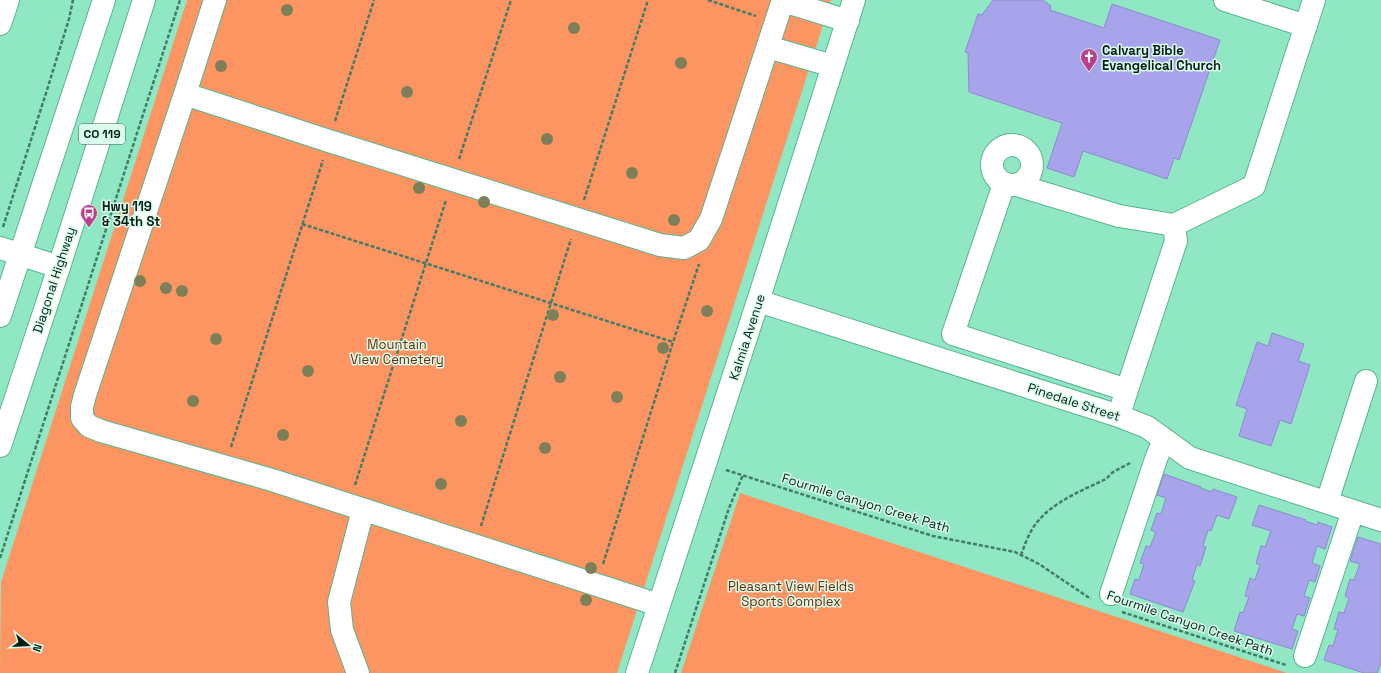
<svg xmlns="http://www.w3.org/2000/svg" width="1381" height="673" viewBox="0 0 1381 673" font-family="'Space Grotesk',sans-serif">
	<rect width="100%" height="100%" fill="#8fe8c3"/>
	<path fill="#fd9562" d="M187 0H831L617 673H0L1 582Z
		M740 493 1287 673H681Z"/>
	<path fill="#a7a4eb" stroke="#8e8acf" d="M993 0H1043L1051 6 1050 10 1104 28 1112 4 1220 40 1179 160 1174 158 1167 179 1083 151 1074 177 1047 168 1062 123 969 92 968 53 965 52 978 14 982 15Z
		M1272 333 1304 344 1298 361 1310 365 1291 424 1280 420 1271 446 1239 436 1247 409 1236 405 1257 342 1268 346Z
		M1164 474 1201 487V488L1212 492 1213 489 1237 497 1229 519 1217 515 1211 531 1208 530 1203 546 1206 547 1200 566 1197 564 1192 580 1195 581 1183 612 1130 594 1135 579 1139 580 1144 564 1140 563 1146 546 1150 547 1156 532 1151 530 1157 513 1161 514 1166 498 1157 495Z
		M1259 505 1306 520 1305 521 1317 525 1318 522 1332 527 1325 549 1317 546 1312 563 1320 566 1315 582 1309 580 1304 596 1310 598 1304 616 1297 614 1292 629 1298 631 1292 649 1234 631 1240 612 1243 613 1249 597 1245 596 1250 578 1255 580 1260 565 1256 563 1261 546 1265 547 1271 531 1252 525Z
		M1358 537 1381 544V663L1377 673H1364L1324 660 1329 645 1333 646 1338 630 1334 629 1339 612 1344 613 1349 598 1345 596 1350 579 1354 580 1360 564 1350 561Z"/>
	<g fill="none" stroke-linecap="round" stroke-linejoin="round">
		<g stroke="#5ab491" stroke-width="24">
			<path id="minor" d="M215 0 185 94 329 141 660 245 684 248 699 240 711 219 783 0
				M1225 0 1306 26
				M783 1 848 21
				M0 24 8 0
				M768 47 833 66
				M185 94 85 395 82 407V418L89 426 101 431 272 480 659 605
				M992 165a20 20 0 1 1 40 0a20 20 0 1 1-40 0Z
				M1004 184 953 334 1127 390
				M1017 185 1119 216 1174 225 1254 186 1314 0
				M0 248 59 267
				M758 301 1119 416 1147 427 1190 458 1381 520
				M1122 405 1176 241 1174 225
				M1327 502 1366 381
				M1111 594 1156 459 1164 439
				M1305 656 1353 511
				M358 673 342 630 339 602 363 510
				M637 673 758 301 854 0"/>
		</g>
		<g stroke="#5ab491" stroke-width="24">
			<path id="highway" d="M0 316 104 0
				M0 446 59 267 144 0"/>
		</g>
		<path stroke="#447c66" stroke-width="2.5" stroke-dasharray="4 2" stroke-linecap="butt" d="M708 0 756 16
			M335 121 374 0
			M459 159 511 0
			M584 200 648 0
			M302 224 673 342
			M3 227 47 90 69 19 73 0
			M231 447 323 160
			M726 470 933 536 1015 552 1039 564 1091 599
			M355 485 446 200
			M481 526 571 239
			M1021 555C1025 544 1030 530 1038 521 1055 501 1083 490 1106 479L1113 472 1132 462
			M0 558 180 0
			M603 564 673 342 699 264
			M1122 612 1286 665
			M675 673 729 508 743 475"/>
		<use href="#minor" stroke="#fff" stroke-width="22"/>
		<use href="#highway" stroke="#fff" stroke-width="22"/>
	</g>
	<g fill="#7c7f58">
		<circle cx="287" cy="10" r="6"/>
		<circle cx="574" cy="28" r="6"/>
		<circle cx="681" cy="63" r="6"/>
		<circle cx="221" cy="66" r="6"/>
		<circle cx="407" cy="92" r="6"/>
		<circle cx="547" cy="139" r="6"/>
		<circle cx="632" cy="173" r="6"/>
		<circle cx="419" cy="188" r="6"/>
		<circle cx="484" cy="202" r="6"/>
		<circle cx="674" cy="220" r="6"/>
		<circle cx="140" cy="281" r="6"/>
		<circle cx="166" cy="288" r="6"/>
		<circle cx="182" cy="291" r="6"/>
		<circle cx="707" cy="311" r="6"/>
		<circle cx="553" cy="315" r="6"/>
		<circle cx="216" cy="339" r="6"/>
		<circle cx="663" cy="348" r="6"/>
		<circle cx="308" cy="371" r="6"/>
		<circle cx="560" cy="377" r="6"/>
		<circle cx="617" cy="397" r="6"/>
		<circle cx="193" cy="401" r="6"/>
		<circle cx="461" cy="421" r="6"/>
		<circle cx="283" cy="435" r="6"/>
		<circle cx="545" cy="448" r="6"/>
		<circle cx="441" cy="484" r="6"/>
		<circle cx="591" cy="568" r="6"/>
		<circle cx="586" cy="600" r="6"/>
	</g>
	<defs>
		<g id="church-pin" transform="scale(0.9)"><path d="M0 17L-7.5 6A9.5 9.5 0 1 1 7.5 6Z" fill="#bc3f8d" stroke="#dbfded"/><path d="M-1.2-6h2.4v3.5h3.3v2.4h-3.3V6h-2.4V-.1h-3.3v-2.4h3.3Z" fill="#fff"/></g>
		<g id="bus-pin" transform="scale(0.9)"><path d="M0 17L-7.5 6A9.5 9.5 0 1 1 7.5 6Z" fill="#bc3f8d" stroke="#dbfded"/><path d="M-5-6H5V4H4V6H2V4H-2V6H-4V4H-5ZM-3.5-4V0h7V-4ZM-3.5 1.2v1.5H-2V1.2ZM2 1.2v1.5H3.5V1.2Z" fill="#fff"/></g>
	</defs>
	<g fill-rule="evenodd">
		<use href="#church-pin" x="1089" y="57"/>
		<use href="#bus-pin" x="89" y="213"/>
	</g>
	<g text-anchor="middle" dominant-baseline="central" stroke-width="3" stroke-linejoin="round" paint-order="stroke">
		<rect fill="#dbfded" stroke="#436155" stroke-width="1" x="79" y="124" width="46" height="20" rx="3"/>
		<g font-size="12" font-weight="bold" fill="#021e14">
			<text x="102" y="134">CO 119</text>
		</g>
		<g font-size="13" font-weight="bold" fill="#021e14" stroke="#dbfded" text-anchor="start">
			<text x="1102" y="50">Calvary Bible<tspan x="1102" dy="15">Evangelical Church</tspan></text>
			<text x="102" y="206">Hwy 119<tspan x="102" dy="15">&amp; 34th St</tspan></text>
		</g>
		<g font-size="13" fill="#021e14" stroke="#dbfded">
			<text transform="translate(54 280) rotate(-72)">Diagonal Highway</text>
			<text transform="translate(747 337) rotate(-72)">Kalmia Avenue</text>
			<text transform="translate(1074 402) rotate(18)">Pinedale Street</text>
			<text transform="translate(866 503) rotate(17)">Fourmile Canyon Creek Path</text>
			<text transform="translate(1190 623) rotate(19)">Fourmile Canyon Creek Path</text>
		</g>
		<g font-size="13" fill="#6d2900" stroke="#dbfded">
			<text x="397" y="344">Mountain<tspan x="397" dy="15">View Cemetery</tspan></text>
			<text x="791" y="586">Pleasant View Fields<tspan x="791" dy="15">Sports Complex</tspan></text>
		</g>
	</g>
	<g transform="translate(28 645) rotate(108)" stroke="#dbfded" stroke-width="3" paint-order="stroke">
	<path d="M0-3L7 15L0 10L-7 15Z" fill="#021e14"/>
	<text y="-6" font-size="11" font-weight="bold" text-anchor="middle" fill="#021e14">N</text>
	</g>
</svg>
